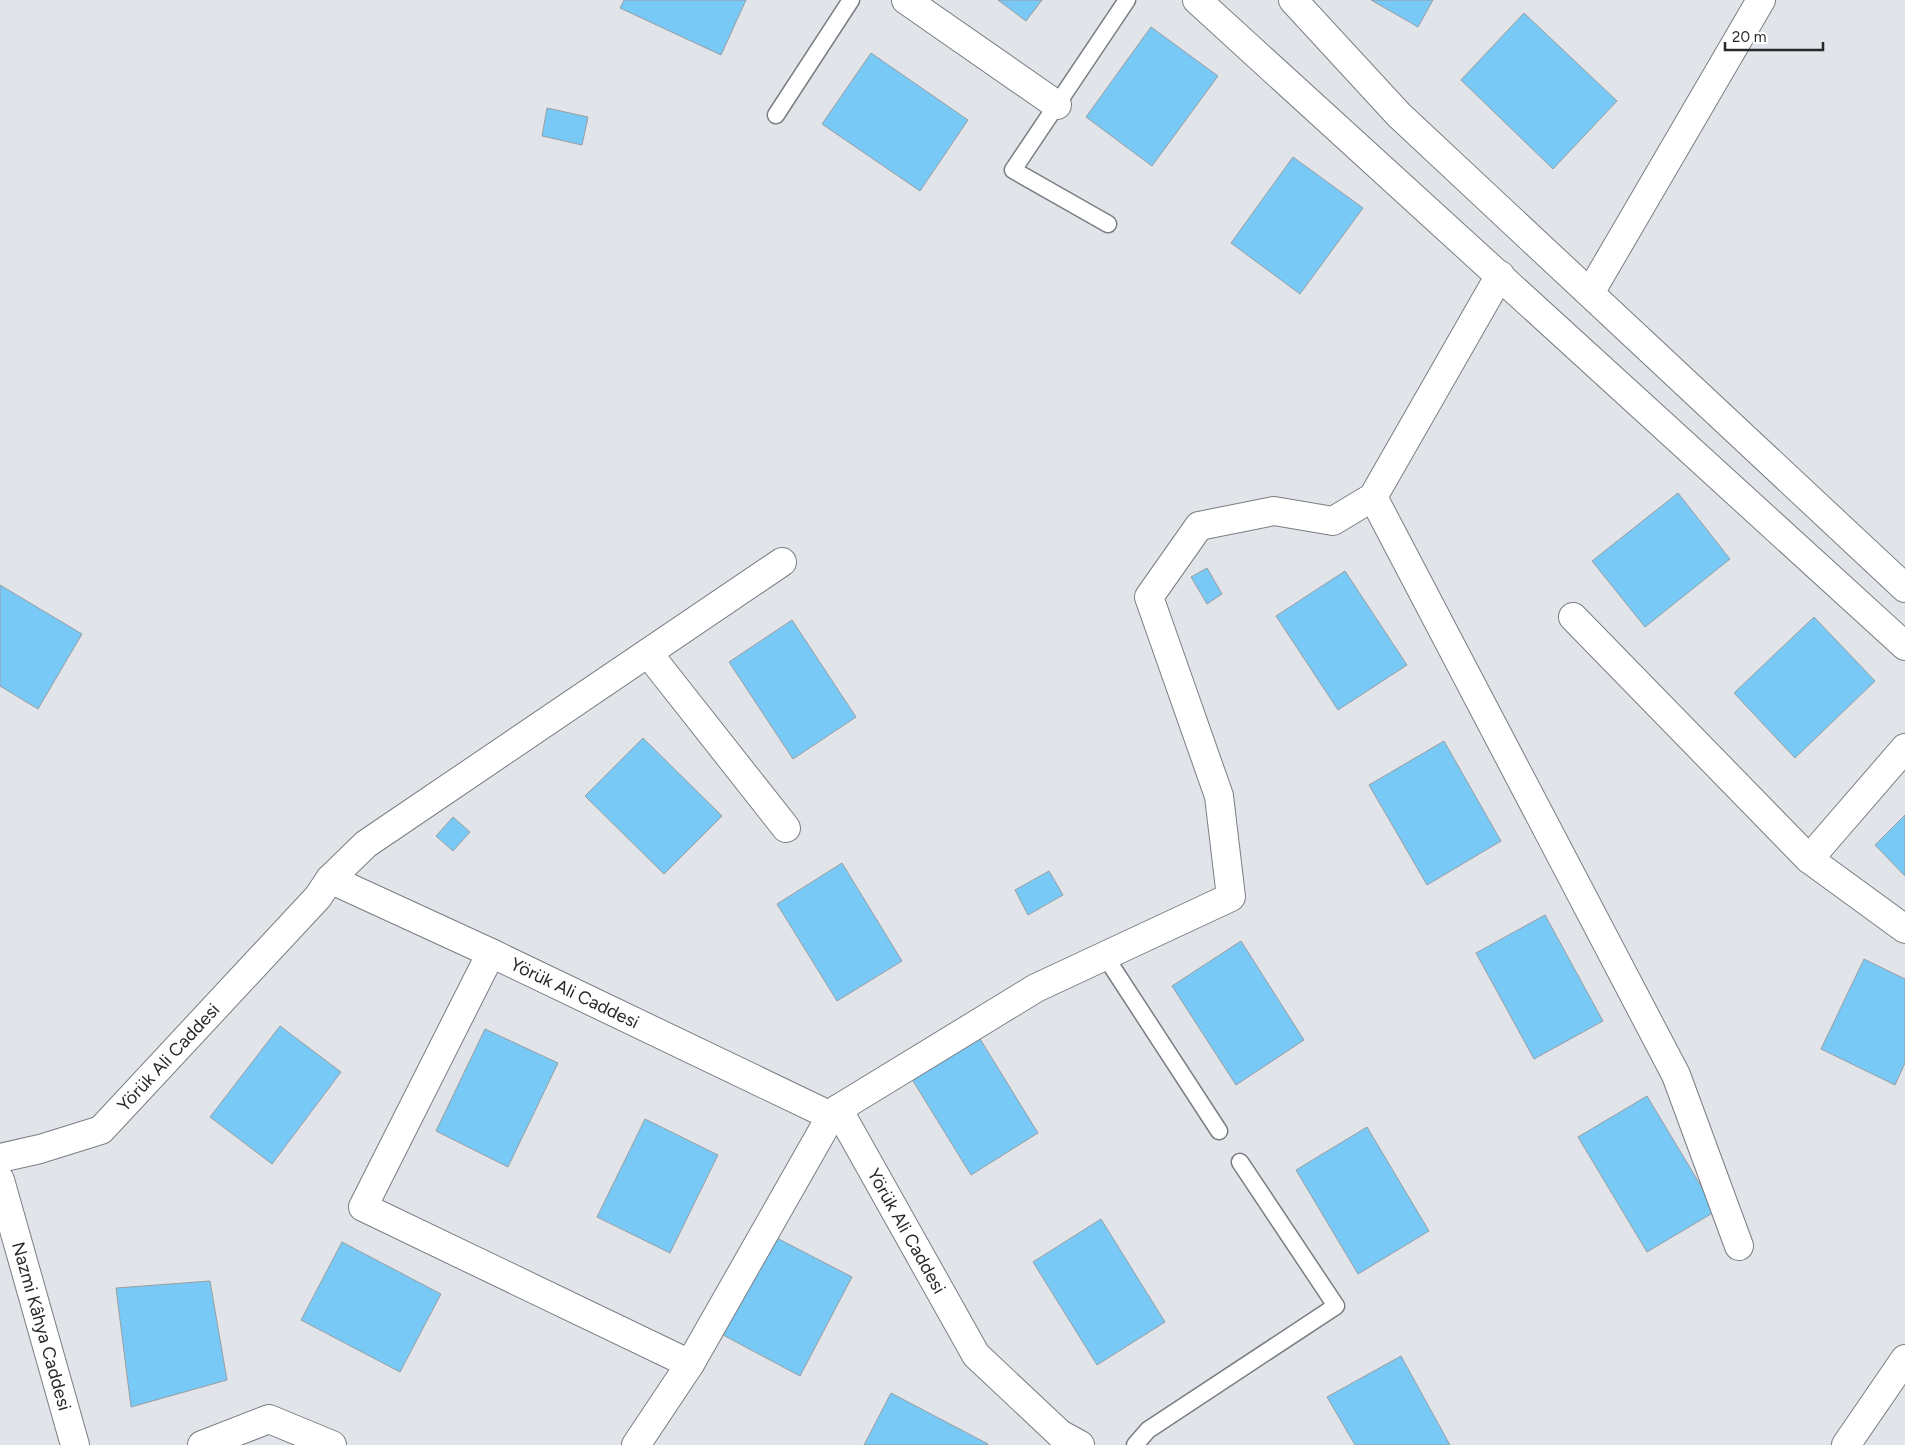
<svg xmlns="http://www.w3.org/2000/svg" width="1905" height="1445" viewBox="0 0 1905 1445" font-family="Figtree,sans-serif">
	<rect width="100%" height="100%" fill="#e1e5ea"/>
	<path fill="#79c9f7" stroke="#999ea1" d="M624 0H746L721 55 620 8Z
		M998 0H1042L1026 21Z
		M1371 0H1433L1418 27Z
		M1524 13 1617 101 1553 169 1461 80Z
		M1151 27 1218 76 1152 166 1086 117Z
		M871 53 968 120 920 191 822 124Z
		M547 108 588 117 582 145 542 136Z
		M1293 157 1363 208 1300 294 1231 243Z
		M1678 493 1730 559 1645 627 1592 561Z
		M1207 568 1222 594 1207 604 1191 577Z
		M1345 571 1407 665 1338 710 1276 616Z
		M0 585 82 634 38 709 0 686Z
		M1814 617 1875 681 1795 758 1734 693Z
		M792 620 856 717 793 759 729 662Z
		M643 738 722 816 664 874 585 796Z
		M1444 741 1501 841 1427 885 1369 785Z
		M1905 815V876L1875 845Z
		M453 817 470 832 453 851 436 836Z
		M842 863 902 961 837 1001 777 904Z
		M1049 871 1063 895 1028 915 1015 890Z
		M1545 915 1603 1021 1534 1059 1476 953Z
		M1241 941 1304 1040 1236 1085 1172 986Z
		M1864 959 1905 979V1063L1895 1085 1821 1049Z
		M280 1026 341 1072 272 1164 210 1117Z
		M485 1029 558 1063 508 1167 436 1131Z
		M977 1034 1038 1133 971 1175 910 1076Z
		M1647 1096 1716 1211 1647 1252 1578 1137Z
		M645 1119 718 1155 670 1253 597 1217Z
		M1367 1127 1429 1231 1358 1274 1296 1170Z
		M1101 1219 1165 1322 1097 1365 1033 1262Z
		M775 1237 852 1277 800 1376 723 1335Z
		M342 1242 441 1294 400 1372 301 1320Z
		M210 1281 227 1380 131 1407 116 1288Z
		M1401 1356 1450 1445H1355L1327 1397Z
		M891 1393 988 1444 987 1445H864Z"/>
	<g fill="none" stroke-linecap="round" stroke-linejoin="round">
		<g stroke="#7a7d82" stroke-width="19">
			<path id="service" d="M776 115 851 0
				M1108 224 1013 170 1127 0
				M1105 956 1219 1131
				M1135 1445 1148 1430 1336 1306 1240 1162"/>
		</g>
		<g stroke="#7a7d82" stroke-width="30">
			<g id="minor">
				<path d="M906 0 1057 105"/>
				<path d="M1590 293 1761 0"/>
				<path d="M1373 497 1676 1075 1739 1246"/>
				<path d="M1573 617 1809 859 1905 929"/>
				<path d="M648 653 786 828"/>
				<path d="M1809 859 1905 748"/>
				<path d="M330 879 366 844 782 562"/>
				<path d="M491 953 363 1207 690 1364 636 1445"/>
				<path d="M838 1109 1036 988 1231 897 1219 796 1149 597 1199 526 1274 511 1333 521 1373 497 1500 275"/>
				<path id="s1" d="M0 1158 40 1149 101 1130 318 897 330 879 491 953 831 1116 838 1109 976 1355 1060 1434 1080 1445"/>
				<path id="s2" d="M0 1180 75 1445"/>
				<path d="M690 1364 831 1116"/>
				<path d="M202 1445 269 1419 332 1445"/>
				<path d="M1846 1445 1905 1359"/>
			</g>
		</g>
		<g stroke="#7a7d82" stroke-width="30">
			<path id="tertiary" d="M1197 0 1905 646
				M1293 0 1399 115 1905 588"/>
		</g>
		<use href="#service" stroke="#fff" stroke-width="16"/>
		<use href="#minor" stroke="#fff" stroke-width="28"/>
		<use href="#tertiary" stroke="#fff" stroke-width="28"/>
	</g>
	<g text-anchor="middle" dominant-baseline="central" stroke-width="4.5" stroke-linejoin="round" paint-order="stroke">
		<g font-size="18" fill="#27282a" stroke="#fff">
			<text stroke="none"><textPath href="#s1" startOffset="715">Yörük Ali Caddesi</textPath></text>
			<text stroke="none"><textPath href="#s1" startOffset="204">Yörük Ali Caddesi</textPath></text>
			<text stroke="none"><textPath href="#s1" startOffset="1149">Yörük Ali Caddesi</textPath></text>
			<text stroke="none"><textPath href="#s2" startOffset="152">Nazmi Kâhya Caddesi</textPath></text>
		</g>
	</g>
	<path d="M1725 42v8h98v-8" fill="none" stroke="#27282a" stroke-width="2.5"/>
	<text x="1732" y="42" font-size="15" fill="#27282a" stroke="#ffffff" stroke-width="4" paint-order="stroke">20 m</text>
</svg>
